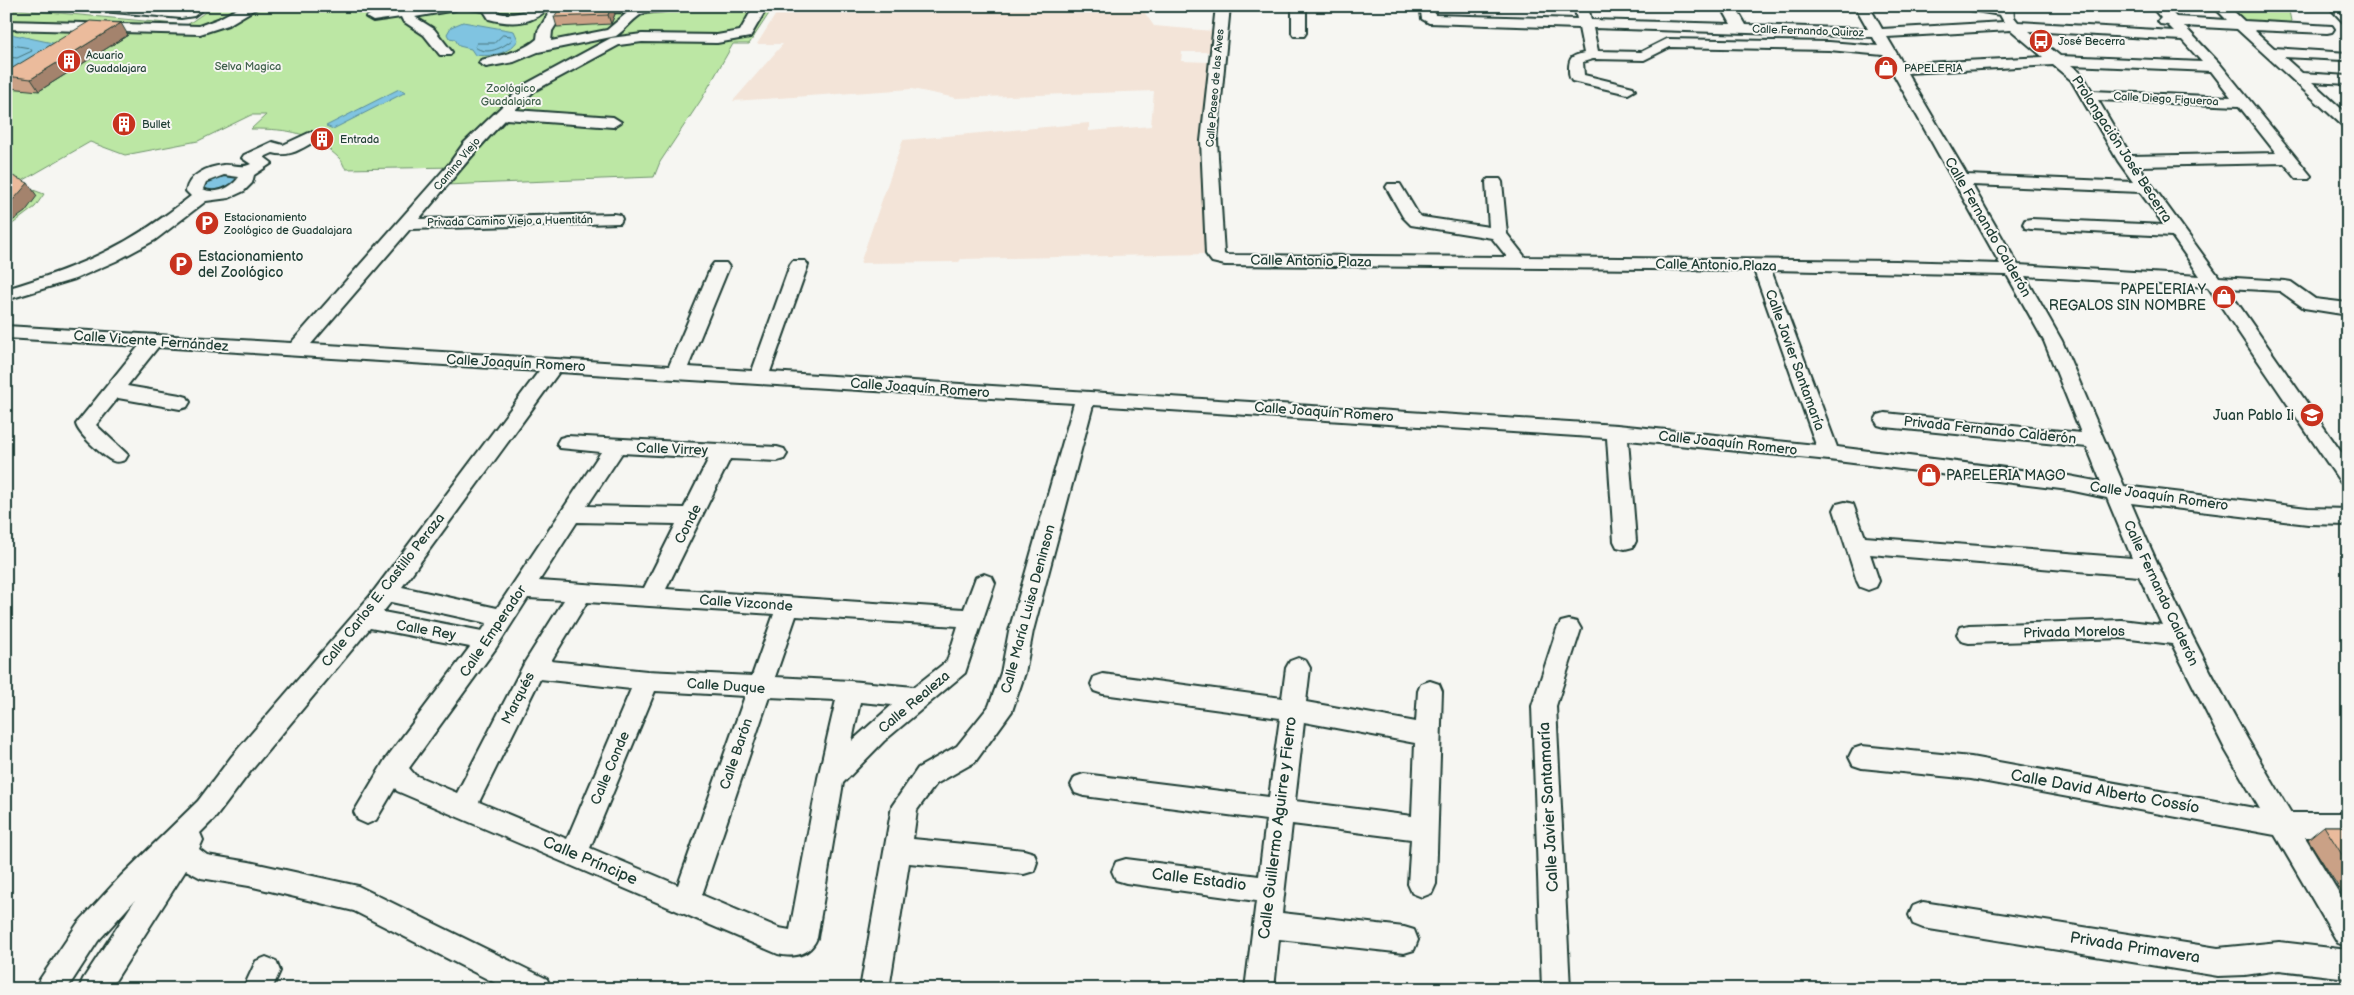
<svg xmlns="http://www.w3.org/2000/svg" width="2354" height="995" viewBox="0 0 2354 995" font-family="'Balsamiq Sans',sans-serif">
	<rect width="100%" height="100%" fill="#f6f6f2"/>
	<filter id="ink" filterUnits="userSpaceOnUse"><feTurbulence type="fractalNoise" baseFrequency=".02" numOctaves="2"/><feDisplacementMap in="SourceGraphic" scale="10" xChannelSelector="R" yChannelSelector="G"/><feConvolveMatrix kernelMatrix="1 2 1 2 8 2 1 2 1" color-interpolation-filters="sRGB"/></filter>
	<g filter="url(#ink)">
		<path fill="#f3e4d8" d="M781 6H1140L1154 26 1213 31 1210 52H1182L1181 61 1209 62 1200 142 1207 254 961 259 959 262 860 263 903 140 1089 123V131L1151 126 1154 91 956 98 912 89 733 101 783 44H757Z"/>
		<path fill="#bce7a4" stroke="#6e926c" d="M214 6H774L749 44H733L701 100 660 162 654 177 445 185 455 167 346 169C343 166 343 162 340 159 312 132 290 129 251 129L266 115H251L198 141 125 155 90 142 17 184 44 194 35 207 6 229V8L187 25Z
			M2230 6H2288L2292 26 2249 24Z"/>
		<path fill="#80c4e1" stroke="#598e9c" d="M463 22 514 31 518 40C509 54 491 57 475 55L471 49 459 46 455 39 449 38 447 34 451 27Z
			M6 33 62 45 17 70 6 67Z
			M399 89 406 92 333 129 326 126Z
			M224 175 236 176V182C228 189 212 195 203 187L205 182Z"/>
		<g fill="none" stroke-linecap="round" stroke-linejoin="round">
			<path stroke="#467379" stroke-width="1" d="M503 35 511 36 512 40C502 48 487 56 475 47L477 43H494Z
				M6 44 30 48 32 51 17 58 6 57"/>
			<g stroke="#1f3d34" stroke-width="4">
				<path id="minor" d="M84 6H140L181 10 190 6H207L194 16 181 18 91 10Z
					M242 6H260L228 25 200 34 6 29V21L199 26 218 19Z
					M404 6H462L455 10 415 17 434 29 452 52 450 55H440L424 35 403 21 401 17 373 21 366 17 373 13 404 9Z
					M468 6H495L499 13C518 18 531 6 550 6 535 25 510 25 489 19L484 11 470 9Z
					M571 6H675C666 15 650 9 640 15 631 21 625 30 616 36L538 52 514 62 486 67 479 63 481 60C501 55 520 53 537 39L538 31 552 8ZM622 12 627 13 607 30 551 41 552 31 562 15Z
					M754 6H768L750 37 717 43 642 42 619 45 534 91 515 110 613 117 621 122 613 127 506 119C475 150 448 185 419 219L614 214 620 215 622 219 620 223 410 229 311 344 669 366 711 267 714 263H726L729 267 688 367 752 371 790 265 793 261H805L808 265 770 372 1617 425 1816 445 1754 270 1225 265 1212 262 1206 254 1201 141 1216 6H1230L1217 141 1224 254 1226 255 1507 257 1492 238 1411 225 1403 217 1386 187 1388 184H1400L1418 214 1422 217 1489 227 1486 182 1488 179H1500L1502 182 1507 234 1525 257 1896 261 2000 264 1883 55 1829 50 1670 47 1644 60 1593 59 1583 62 1584 75 1633 87 1635 90 1628 94 1572 81C1569 77 1569 74 1569 69 1569 56 1573 56 1584 53L1579 28 1429 23 1422 19 1420 6H1434L1435 15 1577 19 1574 6H1588L1591 20 1731 24 1721 6H1735L1746 25 1868 29 1855 6H1869L1882 29 2004 22 2000 15 1970 10 1963 6H2013L2014 17 2018 22 2174 31 2168 25 2160 24 2158 21 2161 18 2151 6H2166L2176 17 2227 20 2213 6H2228L2244 21 2332 26 2334 29 2332 32 2327 33 2254 30 2274 48 2348 53V59L2343 60 2284 57 2302 73 2348 76V84L2312 82 2348 115V128L2343 126 2237 29 2184 26 2220 64 2311 176 2309 179H2297L2284 163 2138 166 2219 277 2285 281 2291 282 2315 299 2348 303V315L2304 308 2280 291 2227 288 2348 462V485L2341 483 2208 287 2025 276 2062 341 2124 486 2308 508 2348 509V525L2308 524 2131 503C2176 611 2230 713 2291 813H2348V837H2305L2348 908V947L2338 943 2275 835 1971 779 1862 768 1853 765 1849 757 1853 749 1862 746 1971 757 2260 809 2226 751 2172 644 2122 638 1969 643 1961 641 1957 634 1961 627 1969 625 2122 620 2162 625 2139 576 1870 554 1879 581 1876 587 1868 590 1860 587 1857 581 1834 510 1837 504 1845 502 1853 504 1865 537 2132 558 2107 498 2069 490 1829 460 1628 440 1636 541 1633 547 1625 549 1617 547 1614 541 1607 438 1093 405 1033 631 1025 673 1012 711 975 762 936 784 917 810 913 839 1024 850 1034 853 1037 862 1034 871 1024 874 909 863 889 989H860L892 806 918 768 957 746 989 706 1001 673 1009 631 1074 403 559 372 402 587 497 608 601 452 560 448 557 443 560 438 567 436 777 447 784 449 787 454 784 459 777 461 730 459 666 589 964 609 976 577 984 574 992 577 995 583 965 673 884 741 843 783 817 938C810 955 795 958 778 954L397 791 395 788 376 820 367 824 358 820 354 812 385 760 470 647 370 628 250 772 216 817 200 833 203 840 199 849 207 855 249 862 358 886 547 979 551 989H507L354 911 249 886 201 878 186 870 110 989H79L83 979 135 900 98 941 67 989H36L40 979 78 923 121 876 198 801 232 756 370 596 539 371 158 347 127 386 180 395 187 397 190 402 187 407 180 409 118 398 96 425 128 455 125 460C121 461 118 463 113 461 104 457 78 434 76 424L139 346 6 338V326L291 343 449 164 464 143 524 85 611 38 642 34 717 35 740 31ZM1593 28 1873 37 1878 46 1829 42 1667 39 1641 52 1598 51ZM2011 30 2043 57 1903 64 1887 37ZM2029 31 2182 40 2202 62 2060 56ZM2053 65 2071 80 2118 161 2133 182 1967 175 1907 73ZM2071 65 2211 71 2231 97 2092 91 2082 74ZM2098 100 2239 106 2276 153 2131 156ZM1972 185 2140 192 2164 225 2031 219 2025 220 2023 224 2025 228 2031 229 2172 236 2200 276 2018 265ZM1771 270 2007 275 2044 341 2081 433 1885 413 1878 415 1875 420 1878 425 1885 427 2087 447 2101 482 2069 476 1837 447ZM622 453 709 458 684 508 587 506ZM577 522 676 524 644 588 539 581ZM528 598 564 600 525 662 457 793 415 775 409 768 496 648ZM391 602 487 623 482 631 383 612ZM587 602 774 614 752 676 647 671 551 661ZM796 616 958 626 947 661 914 687 850 681 775 677ZM540 679 631 689 567 839 479 802ZM655 691 745 696 678 885 590 848ZM769 697 836 700 818 778 790 930 779 928 702 895ZM860 702 892 705 852 741Z
					M1292 6H1306V33L1304 36H1294L1292 33Z
					M2328 6H2343L2348 11V23L2343 22Z
					M311 132 317 134 319 137 317 140C302 148 290 158 273 153L264 157 272 163 254 175 252 183 244 191 229 198 206 201 155 240 116 261 75 279 6 300V289C81 267 130 245 191 196L186 191C189 174 208 167 223 165 233 164 242 169 251 164L242 158 244 155 272 142 283 145ZM224 175 239 177C232 188 215 195 203 189L206 182Z
					M1569 620 1577 622 1581 629 1556 706 1570 989H1542L1532 706 1557 629 1561 622Z
					M1298 658 1306 661 1310 668 1306 702 1416 722 1418 691 1421 684 1430 681 1439 684 1442 691 1436 884 1432 893 1422 897 1412 893 1408 884 1411 839 1292 824 1282 913 1404 927 1414 930 1418 940 1414 950 1404 953 1279 939 1274 989H1245L1256 901 1126 883 1116 880 1112 871 1116 862 1126 859 1259 876 1266 820 1084 796 1075 793 1071 785 1075 777 1084 774 1269 797 1280 718 1103 694 1094 691 1091 684 1094 677 1103 674 1282 698 1286 668 1290 661ZM1304 722 1415 743 1412 816 1295 801Z
					M1923 902 2218 948 2279 942 2348 950V978L2279 970 2245 975 2218 976 1923 928 1913 924 1909 915 1913 906Z
					M266 957 276 961 280 971 272 989H243L256 961Z"/>
			</g>
			<use href="#minor" fill="#f6f6f2" fill-rule="evenodd"/>
		</g>
		<path fill="#caa186" stroke="#1f3d34" d="M588 6H612L615 14 611 24 557 27 554 17Z
			M128 35 39 91 9 88 6 84V72Z
			M2324 826H2348V902L2308 839Z"/>
		<path fill="#a4836d" stroke="#1f3d34" d="M611 6H612L615 14 611 24 608 15Z
			M121 23 128 35 39 91 31 79Z
			M28 183 37 196 25 212 8 224 6 225V205Z"/>
		<path fill="#ebbb9c" stroke="#1f3d34" d="M588 6H611L608 15 554 17 560 8Z
			M90 21 121 23 31 79 6 76V72Z
			M6 173 28 183 15 198 6 205Z
			M2324 826H2348V864Z"/>
	</g>
	<defs>
		<g id="bus-disc" transform="scale(1.25)"><circle r="9.5" fill="#c8321e" stroke="#f6f6f2"/><path d="M-5-6H5V4H4V6H2V4H-2V6H-4V4H-5ZM-3.5-4V0h7V-4ZM-3.5 1.2v1.5H-2V1.2ZM2 1.2v1.5H3.5V1.2Z" fill="#fff"/></g>
		<g id="building-disc" transform="scale(1.25)"><circle r="9.5" fill="#c8321e" stroke="#f6f6f2"/><path d="M-4-6H4V6H1V3H-1V6H-4ZM-2.5-4.3h1.7v1.8h-1.7ZM.8-4.3h1.7v1.8H.8ZM-2.5-1h1.7V.8h-1.7ZM.8-1h1.7V.8H.8Z" fill="#fff"/></g>
		<g id="shop-disc" transform="scale(1.25)"><circle r="9.5" fill="#c8321e" stroke="#f6f6f2"/><path d="M-5-2.5h2.3a2.7 3.5 0 0 1 5.4 0H5L5.5 6h-11ZM-1.5-2.5h3a1.5 2.3 0 0 0-3 0Z" fill="#fff"/></g>
		<g id="parking-disc" transform="scale(1.25)"><circle r="9.5" fill="#c8321e" stroke="#f6f6f2"/><path d="M-3.5-5.5H1a3.5 3.5 0 0 1 0 7H-1V5.5H-3.5ZM-1-3.4V-.6H.8a1.4 1.4 0 0 0 0-2.8Z" fill="#fff"/></g>
		<g id="school-disc" transform="scale(1.25)"><circle r="9.5" fill="#c8321e" stroke="#f6f6f2"/><path d="M0-5L7-2L0 1L-7-2ZM-4 1L0 2.5L4 1V4Q0 6-4 4Z" fill="#fff"/></g>
	</defs>
	<g fill-rule="evenodd">
		<use href="#bus-disc" x="2041" y="41"/>
		<use href="#building-disc" x="69" y="61"/>
		<use href="#shop-disc" x="1886" y="68"/>
		<use href="#building-disc" x="124" y="124"/>
		<use href="#building-disc" x="322" y="139"/>
		<use href="#parking-disc" x="207" y="223"/>
		<use href="#parking-disc" x="181" y="264"/>
		<use href="#shop-disc" x="2224" y="297"/>
		<use href="#school-disc" x="2312" y="415"/>
		<use href="#shop-disc" x="1929" y="475"/>
	</g>
	<g text-anchor="middle" dominant-baseline="central" stroke-width="4" stroke-linejoin="round" paint-order="stroke">
		<g font-size="11" fill="#1f3d34" stroke="#f6f6f2">
			<text transform="translate(1808 31) rotate(2)">Calle Fernando Quiroz</text>
			<text transform="translate(1215 88) rotate(-85)">Calle Paseo de las Aves</text>
			<text transform="translate(2166 99) rotate(3)">Calle Diego Figueroa</text>
			<text transform="translate(457 164) rotate(-50)">Camino Viejo</text>
			<text transform="translate(510 221) rotate(-1)">Privada Camino Viejo a Huentitán</text>
		</g>
		<g font-size="11" fill="#1f3d34" stroke="#f6f6f2" text-anchor="start">
			<text x="2058" y="41">José Becerra</text>
			<text x="86" y="55">Acuario<tspan x="86" dy="13">Guadalajara</tspan></text>
			<text x="1904" y="68">PAPELERIA</text>
			<text x="142" y="124">Bullet</text>
			<text x="340" y="139">Entrada</text>
			<text x="224" y="217">Estacionamiento<tspan x="224" dy="13">Zoológico de Guadalajara</tspan></text>
		</g>
		<g font-size="11" fill="#3e5f4a" stroke="#f6f6f2">
			<text x="248" y="66">Selva Magica</text>
			<text x="511" y="88">Zoológico<tspan x="511" dy="13">Guadalajara</tspan></text>
		</g>
		<g font-size="14" fill="#1f3d34" stroke="#f6f6f2">
			<text transform="translate(2122 149) rotate(57)">Prolongación José Becerra</text>
			<text transform="translate(1988 227) rotate(60)">Calle Fernando Calderón</text>
			<text transform="translate(1311 261) rotate(1)">Calle Antonio Plaza</text>
			<text transform="translate(1716 265) rotate(1)">Calle Antonio Plaza</text>
			<text transform="translate(151 341) rotate(4)">Calle Vicente Fernández</text>
			<text transform="translate(1795 360) rotate(70)">Calle Javier Santamaría</text>
			<text transform="translate(516 363) rotate(3)">Calle Joaquín Romero</text>
			<text transform="translate(920 388) rotate(4)">Calle Joaquín Romero</text>
			<text transform="translate(1324 412) rotate(4)">Calle Joaquín Romero</text>
			<text transform="translate(1990 430) rotate(6)">Privada Fernando Calderón</text>
			<text transform="translate(1728 443) rotate(6)">Calle Joaquín Romero</text>
			<text transform="translate(672 449) rotate(2)">Calle Virrey</text>
			<text transform="translate(2159 496) rotate(8)">Calle Joaquín Romero</text>
			<text transform="translate(688 524) rotate(-63)">Conde</text>
			<text transform="translate(383 590) rotate(-52)">Calle Carlos E. Castillo Peraza</text>
			<text transform="translate(2161 593) rotate(65)">Calle Fernando Calderón</text>
			<text transform="translate(746 603) rotate(4)">Calle Vizconde</text>
			<text transform="translate(1028 609) rotate(-75)">Calle María Luisa Deninson</text>
			<text transform="translate(426 630) rotate(10)">Calle Rey</text>
			<text transform="translate(493 631) rotate(-56)">Calle Emperador</text>
			<text transform="translate(2074 632) rotate(-1)">Privada Morelos</text>
			<text transform="translate(726 686) rotate(4)">Calle Duque</text>
			<text transform="translate(518 698) rotate(-63)">Marqués</text>
			<text transform="translate(914 702) rotate(-40)">Calle Realeza</text>
			<text transform="translate(736 754) rotate(-71)">Calle Barón</text>
			<text transform="translate(610 768) rotate(-67)">Calle Conde</text>
		</g>
		<g font-size="14" fill="#1f3d34" stroke="#f6f6f2" text-anchor="start">
			<text x="198" y="256">Estacionamiento<tspan x="198" dy="16">del Zoológico</tspan></text>
			<text x="2206" y="289" text-anchor="end">PAPELERIA Y<tspan x="2206" dy="16">REGALOS SIN NOMBRE</tspan></text>
			<text x="2294" y="415" text-anchor="end">Juan Pablo Ii</text>
			<text x="1946" y="475">PAPELERIA MAGO</text>
		</g>
		<g font-size="16" fill="#1f3d34" stroke="#f6f6f2">
			<text transform="translate(2105 792) rotate(10)">Calle David Alberto Cossío</text>
			<text transform="translate(1549 807) rotate(-93)">Calle Javier Santamaría</text>
			<text transform="translate(1278 828) rotate(-83)">Calle Guillermo Aguirre y Fierro</text>
			<text transform="translate(590 861) rotate(23)">Calle Príncipe</text>
			<text transform="translate(1199 880) rotate(7)">Calle Estadio</text>
			<text transform="translate(2135 948) rotate(9)">Privada Primavera</text>
		</g>
	</g>
	<rect width="2354" height="995" fill="none" stroke="#f6f6f2" stroke-width="25"/>
	<rect x="12" y="12" width="2329" height="970" fill="none" stroke="#1f3d34" stroke-width="2" filter="url(#ink)"/>
</svg>
